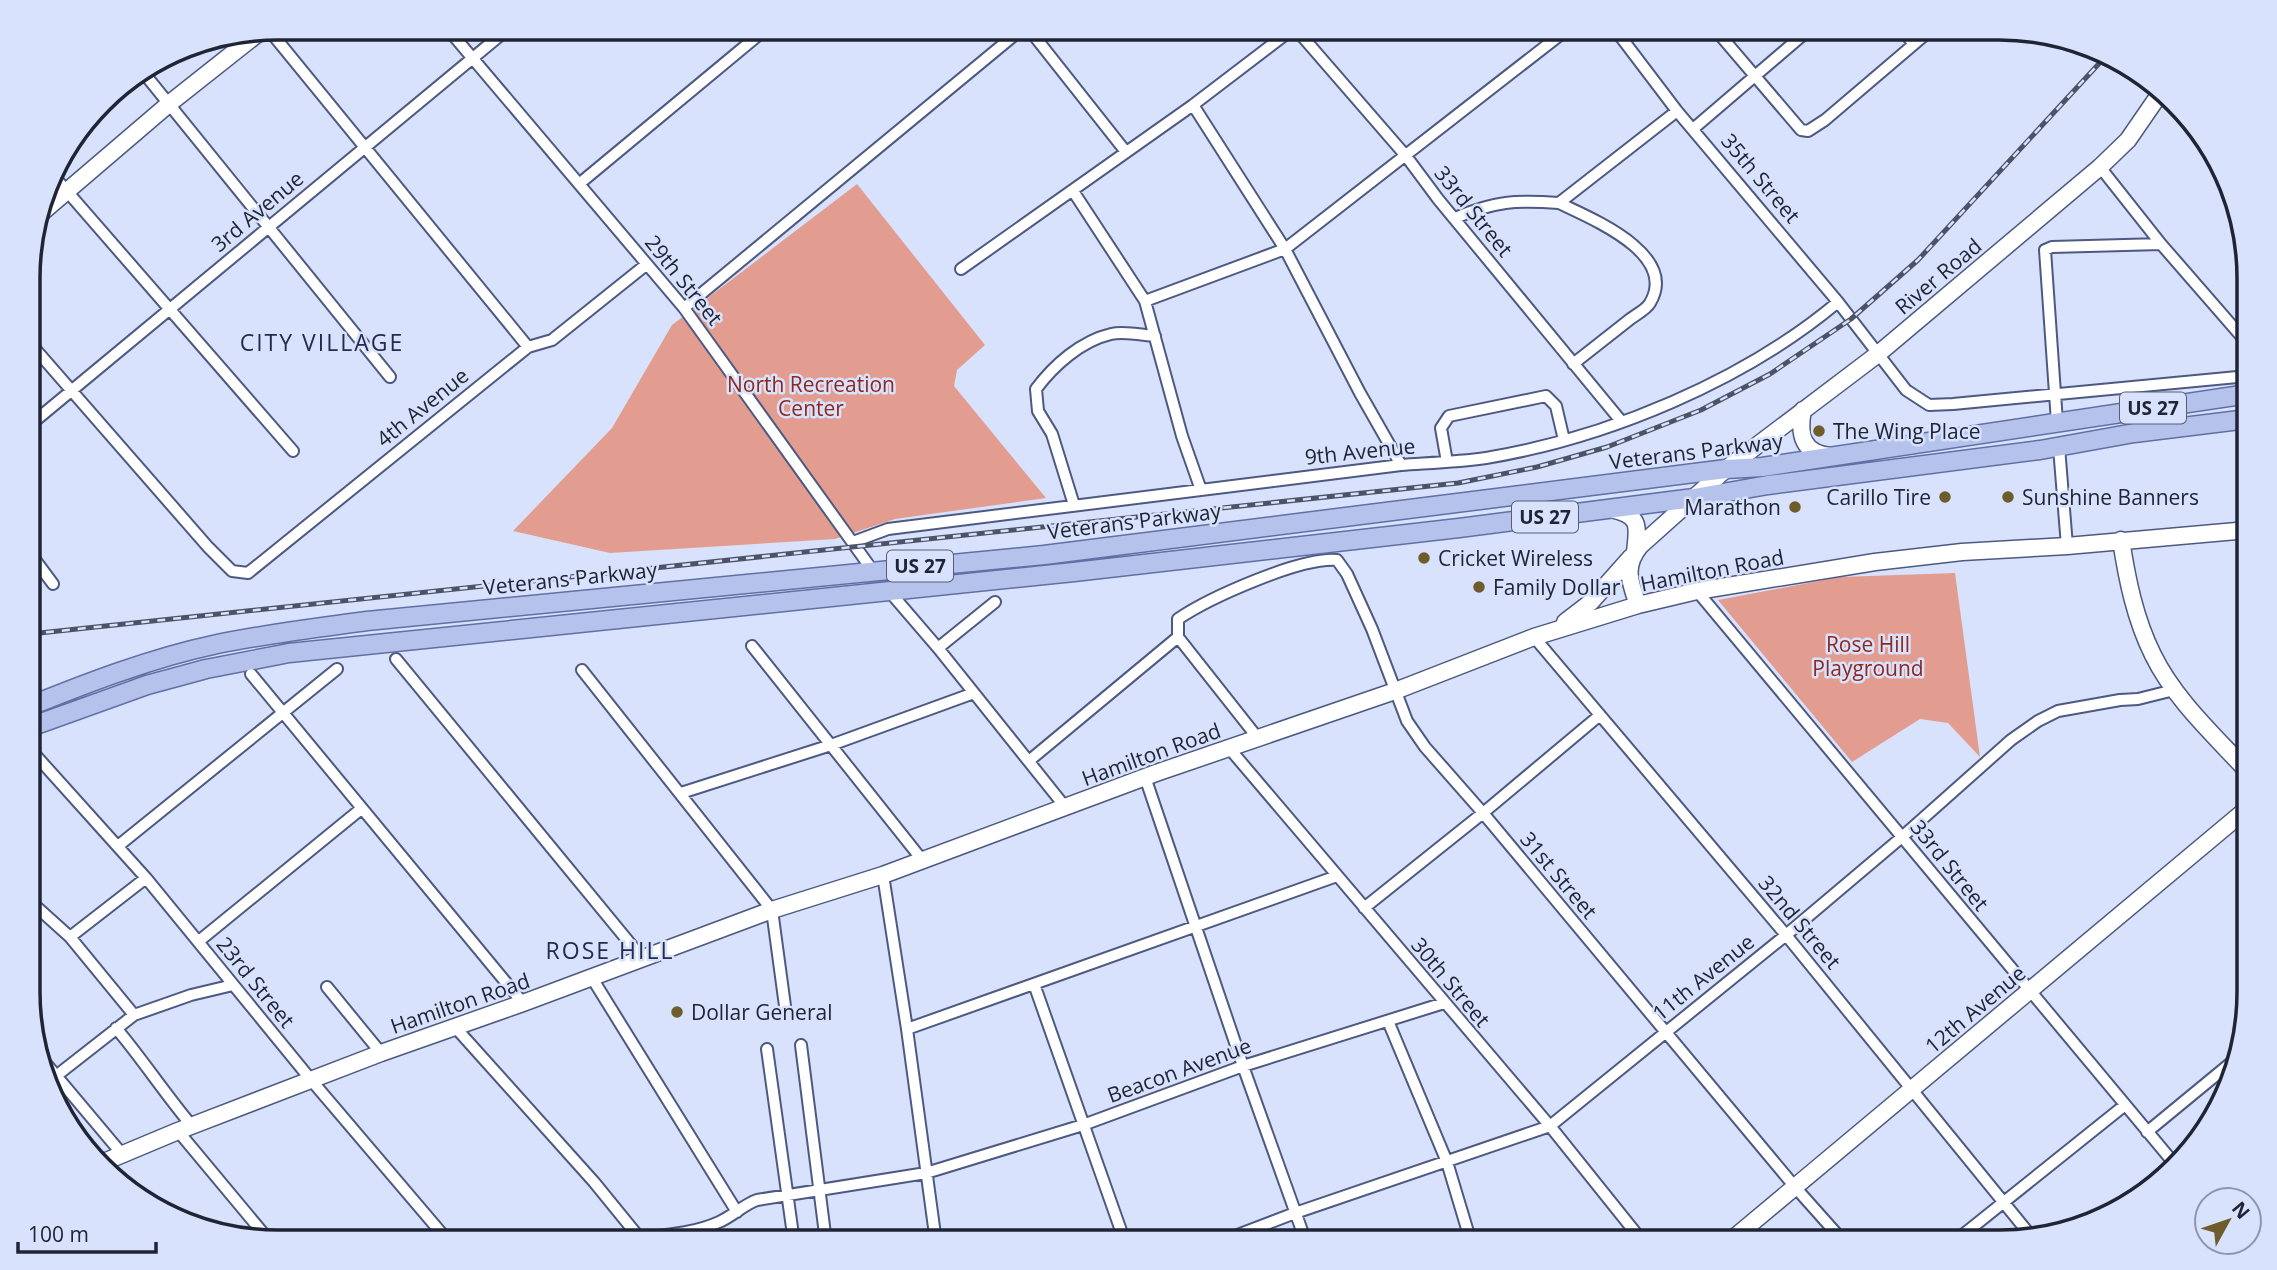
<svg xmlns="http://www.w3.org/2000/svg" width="2277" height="1270" viewBox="0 0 2277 1270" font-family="'Open Sans',sans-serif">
	<rect width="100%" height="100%" fill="#d8e2fd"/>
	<path fill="#e39d90" d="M857 184 985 345 957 370 954 386 1046 498 895 519 835 539 610 553 513 531 612 428 672 325Z
		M1955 573 1980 757 1948 723 1920 719 1852 762 1718 600 1840 577Z"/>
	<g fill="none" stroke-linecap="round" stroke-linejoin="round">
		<g stroke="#4d5980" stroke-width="14">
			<path id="street" d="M447 28 684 308 873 571
				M1028 28 1126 152
				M1295 28 1406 156 1438 199 1621 421
				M1614 28 1677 111 1838 302 1906 390 1929 405 1953 404 2248 376
				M1714 28 1801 130 1808 131 1825 120 1933 28
				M1900 28 1914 44
				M269 30 528 347
				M143 72 390 377
				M1193 105 1285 249 1360 393 1401 465
				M1693 129 1811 28
				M2100 167 2161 244 2248 344
				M52 174 293 451
				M579 184 767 28
				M1073 191 1145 301 1182 436 1201 490
				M1559 203C1592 219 1679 254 1650 303 1646 310 1635 315 1629 320 1610 335 1592 349 1573 364
				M1455 218C1495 201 1515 200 1559 203L1677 111
				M961 269 1193 105 1294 28
				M1145 301 1285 249 1569 28
				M684 308 1023 28
				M30 343 208 547 232 571 248 573 528 347 552 340 647 264
				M2057 422 2045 250 2052 247 2161 244
				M30 425C189 292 349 160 509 28
				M2059 447 2067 546
				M1447 462 1441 428 1449 416 1546 396 1556 406 1564 440
				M1074 505 1052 434 1038 411 1036 389C1054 365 1081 341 1111 334 1124 331 1142 335 1155 336
				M853 542 888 529 1401 465C1429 463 1458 462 1486 458 1607 438 1744 381 1838 302
				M30 553 53 584
				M889 591 938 648 1066 808
				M1697 591 2173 1162
				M1178 637 1257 737
				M1534 637 1786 935 2031 1236
				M752 646 923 861
				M938 648 995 602
				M396 659 642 958
				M582 670 772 910 785 1006
				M251 674 523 1003
				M1229 748 1550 1126 1643 1242
				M30 749 146 878 312 1081 449 1242
				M1030 760 1178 637V619C1209 598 1300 557 1337 560L1347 574 1372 629 1407 721 1425 747 1483 813 1795 1187 1844 1242
				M1145 777 1243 1066 1306 1242
				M681 793 831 745 974 693
				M118 846 337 669
				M883 875 907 1029 936 1242
				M30 901 70 937 134 1015
				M1364 908 1483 813 1600 715
				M70 937 146 878
				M199 941 361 809
				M592 978 737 1212
				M1034 984 1125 1242
				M327 987 381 1053
				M1388 1021 1447 1162 1471 1242
				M455 1027 594 1182 638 1236 639 1242
				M116 1028C143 1060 165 1094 192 1126
				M907 1029 1337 876
				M801 1045 826 1242
				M767 1049 794 1242
				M43 1060 122 1154
				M56 1076 134 1015 191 995 233 985
				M178 1131 268 1239
				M2147 1132 2232 1062
				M611 1242C646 1235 686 1237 719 1222 733 1216 743 1205 757 1200L926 1173 1083 1125 1243 1066 1444 1003
				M1219 1242 1295 1213 1550 1126 1786 935 1902 837 2011 740 2038 721 2058 711 2120 700 2138 699 2174 690
				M1954 1242 2125 1105"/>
		</g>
		<g stroke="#4d5980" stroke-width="19">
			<path id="secondary" d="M39 215 170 103 261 31
				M1803 410C1798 435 1803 454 1831 456
				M1611 509C1641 516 1638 525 1635 552
				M2121 540C2127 579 2135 619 2153 655 2175 700 2215 736 2248 772
				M1638 605C1630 582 1623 567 1640 546L1726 469 1878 354 2100 167 2128 140 2159 95
				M1565 622 1591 602 1631 557
				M104 1162 178 1131 381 1053 523 1003 772 910 883 875 1156 773 1395 691 1534 637 1638 605 1697 591 1875 562 1962 552 2067 546 2248 530
				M1729 1242 2248 808"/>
		</g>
		<g stroke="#6170a4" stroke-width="21">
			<path id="primary" d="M30 706C87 683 152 658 213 645 264 634 316 628 367 621L1044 555 1726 469 1762 467 2248 394
				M30 727 147 685 206 669 289 653 1074 572 1459 528 1694 498 1768 485 2040 450 2134 433 2248 419"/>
		</g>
		<use href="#street" stroke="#fff" stroke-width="10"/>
		<use href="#secondary" stroke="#fff" stroke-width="16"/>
		<use href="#primary" stroke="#b5c2ec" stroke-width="18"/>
		<g stroke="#4d5366" stroke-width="5">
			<path id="rail" d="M30 634 1458 483 1537 467 1607 447 1701 410 1770 374 1851 319 1918 260 2106 56"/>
		</g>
		<use href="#rail" stroke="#d8e2fd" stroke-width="2.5" stroke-dasharray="8" stroke-linecap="butt"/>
	</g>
	<g fill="#6e5d2b" stroke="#d8e2fd" stroke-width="2.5">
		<circle cx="1819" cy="431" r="7"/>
		<circle cx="1945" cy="497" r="7"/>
		<circle cx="2008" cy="497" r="7"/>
		<circle cx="1795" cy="507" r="7"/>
		<circle cx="1424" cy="558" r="7"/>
		<circle cx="1479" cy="587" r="7"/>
		<circle cx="677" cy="1012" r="7"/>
	</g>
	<g text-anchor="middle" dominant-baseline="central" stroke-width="5" stroke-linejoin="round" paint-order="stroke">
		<g fill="#d8e2fd" stroke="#575e72" stroke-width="2">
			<rect x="2120" y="392.5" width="66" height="31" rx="5"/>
			<rect x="1512" y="501.5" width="66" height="31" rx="5"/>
			<rect x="887" y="550.5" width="66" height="31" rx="5"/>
		</g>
		<g font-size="19" font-weight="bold" fill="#202536">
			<text x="2153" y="408">US 27</text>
			<text x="1545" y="517">US 27</text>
			<text x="920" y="566">US 27</text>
		</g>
		<g font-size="21" fill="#202536" stroke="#d8e2fd">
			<text transform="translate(1761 178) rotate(50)">35th Street</text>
			<text transform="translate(257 211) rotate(-40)">3rd Avenue</text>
			<text transform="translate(1474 211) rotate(51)">33rd Street</text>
			<text transform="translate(1938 276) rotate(-40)">River Road</text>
			<text transform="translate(684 280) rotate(51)">29th Street</text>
			<text transform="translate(422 407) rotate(-39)">4th Avenue</text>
			<text transform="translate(1360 451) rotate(-6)">9th Avenue</text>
			<text transform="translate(1696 451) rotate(-7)">Veterans Parkway</text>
			<text transform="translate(1134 521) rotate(-7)">Veterans Parkway</text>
			<text transform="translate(1712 570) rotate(-11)">Hamilton Road</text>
			<text transform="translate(570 578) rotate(-6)">Veterans Parkway</text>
			<text transform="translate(1151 754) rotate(-20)">Hamilton Road</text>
			<text transform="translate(1950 865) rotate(51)">33rd Street</text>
			<text transform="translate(1559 875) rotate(50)">31st Street</text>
			<text transform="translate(1800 922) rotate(50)">32nd Street</text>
			<text transform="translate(1703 977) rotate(-39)">11th Avenue</text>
			<text transform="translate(256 982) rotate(51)">23rd Street</text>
			<text transform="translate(1451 982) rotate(50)">30th Street</text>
			<text transform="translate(460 1003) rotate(-19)">Hamilton Road</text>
			<text transform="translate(1975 1009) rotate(-40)">12th Avenue</text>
			<text transform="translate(1179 1070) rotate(-20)">Beacon Avenue</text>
		</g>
		<g font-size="21" fill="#8d281b" stroke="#d8e2fd">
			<text x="811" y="384">North Recreation<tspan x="811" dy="24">Center</tspan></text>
			<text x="1868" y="644">Rose Hill<tspan x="1868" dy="24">Playground</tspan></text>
		</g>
		<g font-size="21" fill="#202536" stroke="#d8e2fd" text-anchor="start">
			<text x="1833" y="431">The Wing Place</text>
			<text x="1931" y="497" text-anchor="end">Carillo Tire</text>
			<text x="2022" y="497">Sunshine Banners</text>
			<text x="1781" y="507" text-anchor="end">Marathon</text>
			<text x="1438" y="558">Cricket Wireless</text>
			<text x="1493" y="587">Family Dollar</text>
			<text x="691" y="1012">Dollar General</text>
		</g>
		<g font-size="23" letter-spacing="2" fill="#222b4e" stroke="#d8e2fd">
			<text x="322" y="342">CITY VILLAGE</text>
			<text x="610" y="950">ROSE HILL</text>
		</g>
	</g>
	<path d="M0 0H2277V1270H0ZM278 40H1999A238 238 0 0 1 2237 278V992A238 238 0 0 1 1999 1230H278A238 238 0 0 1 40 992V278A238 238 0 0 1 278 40Z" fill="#d8e2fd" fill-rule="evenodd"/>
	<path fill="none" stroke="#202536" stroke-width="3.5" d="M278 40H1999A238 238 0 0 1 2237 278V992A238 238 0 0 1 1999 1230H278A238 238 0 0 1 40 992V278A238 238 0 0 1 278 40Z"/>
	<g transform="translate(2228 1221) rotate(50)"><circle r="33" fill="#d8e2fd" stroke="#8e96ad" stroke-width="2"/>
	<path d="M0-5L12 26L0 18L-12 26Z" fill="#6e5d2b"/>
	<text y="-10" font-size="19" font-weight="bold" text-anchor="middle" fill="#202536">N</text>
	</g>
	<path d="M18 1242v10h138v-10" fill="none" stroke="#202536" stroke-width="3.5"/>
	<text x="28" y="1242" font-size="21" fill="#202536" stroke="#d8e2fd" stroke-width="5" paint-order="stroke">100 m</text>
</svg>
